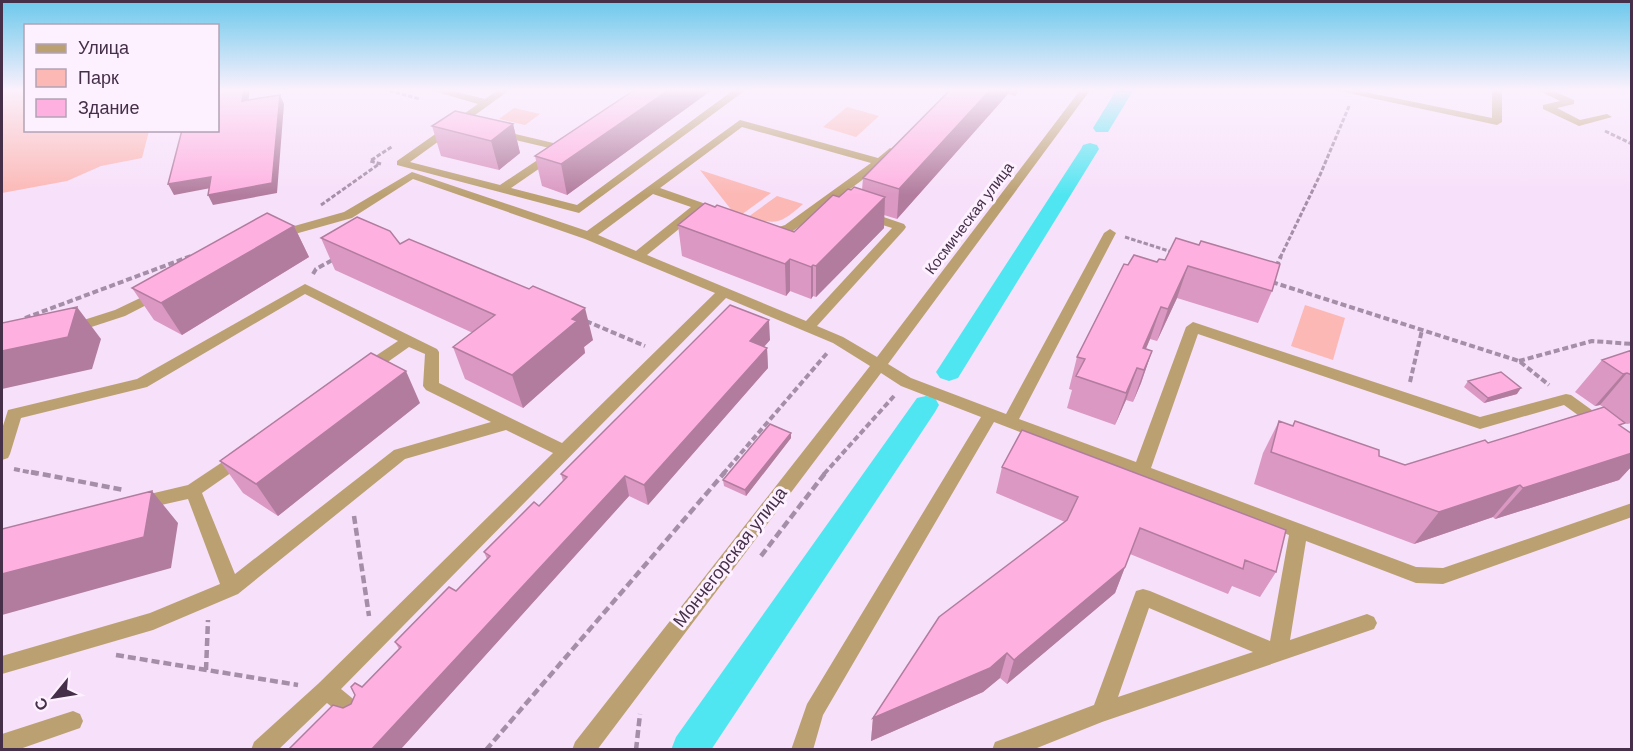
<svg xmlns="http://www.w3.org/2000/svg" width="1633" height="751" viewBox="0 0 1633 751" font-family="Arial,sans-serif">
	<rect width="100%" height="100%" fill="#f7e0fa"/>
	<path fill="#fbb8b5" d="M2 89H25L26 130 149 131 142 158 101 166 67 181 2 193Z
		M847 107 879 116 856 137 823 127Z
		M514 108 540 114 525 125 499 119Z
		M700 170 771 193 741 215 733 212Z
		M777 196 803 204C780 224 777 225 748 217Z
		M1305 305 1345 318 1333 360 1291 346Z"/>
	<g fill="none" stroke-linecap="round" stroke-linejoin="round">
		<path fill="#50e6f1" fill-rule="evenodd" d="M1117 89H1134L1108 132H1096L1093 128Z
			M1090 143 1097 145 1099 149 958 378 949 381 940 378 936 372 940 366 1081 149 1083 145Z
			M926 396 935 398 939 405 935 412 711 750H671L676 737 917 398Z"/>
		<path stroke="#a58ea8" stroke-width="3" stroke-dasharray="4.5 2" stroke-linecap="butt" d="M383 89 420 99
			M1605 131 1632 144
			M381 164 370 161 393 146
			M321 205 379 164
			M1125 237 1172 252
			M187 258 192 256
			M1280 258 1320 175 1350 104"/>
		<path stroke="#a58ea8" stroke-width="4" stroke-dasharray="6 3" stroke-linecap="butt" d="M1276 267 1281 256
			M313 274 316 269 336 258
			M1272 282 1519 361 1549 385
			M25 318 191 256
			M586 321 645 346
			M1519 361 1592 341 1632 344
			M1410 382 1422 330
			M14 469 38 474
			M723 474 828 352
			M824 474 894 396"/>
		<path stroke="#a58ea8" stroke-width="4.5" stroke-dasharray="8 4" stroke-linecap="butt" d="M31 472 124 490
			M354 516 369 616
			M761 556 826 472
			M116 655 298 685
			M206 670 208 620
			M486 750 725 472
			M636 750 640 714"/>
		<path fill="#bba172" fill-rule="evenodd" d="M427 89H445L485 99 499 89H511L410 162 500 185 548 153H556V157L511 188 577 205 735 89H747L579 213 397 165V161L478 104Z
			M1081 89H1091L888 364 911 378 1006 414 1104 233 1110 229 1116 233 1019 419 1136 462 1186 327 1193 322 1480 417 1566 394 1571 395 1632 439V454L1564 405 1480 429 1198 334 1151 468 1416 567 1443 568 1632 503V517L1443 584 1416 583 1306 541 1290 640 1367 614 1374 617 1377 623 1374 629 1102 722 1032 750H992L995 742 1094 705 1136 591 1143 589 1150 591 1270 641 1289 535 994 422 823 715 813 750H791L807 704 981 417 901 386 881 373 597 750H572L575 742 870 366 833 343 726 298 341 689 363 707 366 714 363 721 356 724 349 721 327 703 278 750H251L254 742 319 683 553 453 506 430 405 459 238 594 153 630 2 674V656L150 613 220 584 188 499 139 510 133 508 130 503 133 498 188 485 236 453 242 451 248 453 250 457 248 461 202 493 235 574 394 450 491 422 426 390 423 386 425 354 409 347 372 373H362L360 369 362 365 398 341 305 294 147 387 21 418 10 454 8 458 2 460V429L8 410 137 379 305 284 437 349 439 352V383L562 443 715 293 585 239 413 179 352 218 277 239 273 238 271 235 273 232 344 212 412 172 587 231 740 120 878 158 890 148 896 151 884 164 793 231 776 236 763 233 761 230 767 226 776 228 785 225 871 163 742 127 660 188 723 210V216L719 217 701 211 647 255 806 321 892 228 861 218V212H869L904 224 906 227 904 230 817 326 843 337 877 357ZM653 194 691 207 636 251 598 235ZM1149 608 1253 652 1118 697Z
			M1329 89H1351L1492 118V89H1502V122L1497 125Z
			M1535 89H1549L1574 100V104L1557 108 1580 120 1607 114 1612 117 1579 126 1543 109V105L1560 101Z
			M498 130 566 146 568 148 562 151 494 135V131Z
			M159 289 166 293 164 296 125 316 70 334 63 329 65 326 115 310Z
			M73 711 80 714 83 721 80 728 17 750H2V734Z"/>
	</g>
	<path fill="#da98c2" d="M636 89H712L567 195 542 186 535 156Z
		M951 89H1020L1015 96 1008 94 897 219 884 215V228L816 297 813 296 811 299 790 291 786 296 682 256 678 225 794 232 851 190H862L863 178Z
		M513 124 520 153 499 170 441 156 432 126Z
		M294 226 309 257 182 335 154 320 132 288Z
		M321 238 400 244 593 340 584 347 585 353 523 408 465 379 453 347 473 333 335 270Z
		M1176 238 1272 291 1258 323 1177 298 1157 341 1150 339 1146 349 1152 351 1141 383 1133 402 1126 400 1115 425 1067 408 1072 390 1069 389 1077 357 1128 265 1165 260Z
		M770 340 764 347 767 348 768 368 648 505 629 496 400 750H288L343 708 351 704 399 649 395 642 456 591 487 559 484 552 539 506 563 481 561 474Z
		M1632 350V423L1627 424 1622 421 1621 427 1632 434V466L1619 480 1495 519 1493 517 1414 544 1254 484 1263 453 1279 421 1292 426 1295 421 1379 456 1405 465 1488 443 1603 407 1600 405 1595 406 1575 392 1602 360Z
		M1468 381 1517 394 1484 403 1464 387Z
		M420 403 278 516 243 493 220 461Z
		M791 433V438L746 496 724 486 723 480Z
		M1002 467 1276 572 1260 597 1232 586 1228 594 1130 554 1115 593 1007 684 1000 678 983 692 871 741 873 718 1065 522 996 493Z"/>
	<path fill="#b27c9e" d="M244 89H250L247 110 242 101Z
		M670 89 712 90 567 195 561 164Z
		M991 89H1009L1008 94 897 219 899 189Z
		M1016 89H1020L1015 96Z
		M280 95 284 104 277 193 213 205 208 195Z
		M513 124 520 153 499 170 491 141Z
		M211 177 216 187 174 195 168 184Z
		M885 197 884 228 816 297V266Z
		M294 226 309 257 182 335 161 303Z
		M790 259V291L786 296 785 264Z
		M813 265V296L811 299V267Z
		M1188 266 1177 298 1157 341 1168 309Z
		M77 307 101 339 92 369 2 389V351Z
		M1161 307 1150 339 1137 369 1126 400 1115 425 1143 348Z
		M585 308 593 340 584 347 585 353 523 408 512 375 572 319Z
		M769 320 770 340 751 361 750 341Z
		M767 348 768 368 648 505 644 485Z
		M1152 351 1141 383 1133 402 1144 370Z
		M406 371 420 403 278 516 256 484Z
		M1627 373 1600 405 1595 406 1623 374Z
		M1521 388 1517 394 1484 403 1488 398Z
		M791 433V438L746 496 745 490Z
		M1632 453V466L1619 480 1495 519 1523 488Z
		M625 476 629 496 400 750H371Z
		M1520 485 1493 517 1414 544 1439 512Z
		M152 491 178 523 171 568 2 615V574Z
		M1125 567 1115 593 1007 684 1014 660Z
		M1007 653 1000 678 983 692 871 741 873 718Z"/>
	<path fill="#feb1e1" stroke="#b27c9e" stroke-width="1.5" d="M218 89H244L242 101 280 95 272 183 208 195 211 177 168 184 182 130H218Z
		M636 89H670L561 164 535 156Z
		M951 89H991L899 189 863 178Z
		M455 111 513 124 491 141 432 126Z
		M854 187 885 197 816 266 813 265 811 267 790 259 785 264 678 225 705 203 715 207 717 205 794 232 833 195 839 197 848 189 851 190Z
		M267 213 294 226 161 303 132 288Z
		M357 217 390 231 400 244 409 239 529 289 533 286 585 308 572 319 577 321 512 375 453 347 495 315 321 238Z
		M1176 238 1199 245 1201 241 1280 264 1272 291 1188 266 1168 309 1161 307 1143 348 1152 351 1144 370 1137 368 1126 393 1076 376 1085 359 1077 357 1124 264 1128 265 1134 255 1157 262 1159 259 1165 260Z
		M730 305 769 320 750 341 767 348 644 485 625 476 371 750H288L333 705 343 708 351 704 355 695 351 687 355 683 362 687 401 647 395 642 449 587 456 591 490 556 484 552 534 502 539 506 567 477 561 474Z
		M77 307 68 337 2 351V323Z
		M1632 350V375L1627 373 1623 374 1602 360Z
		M371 353 406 371 256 484 220 461Z
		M1501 372 1521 388 1488 398 1468 381Z
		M1604 407 1625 423 1619 425 1632 434V453L1523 488 1520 485 1439 512 1271 452 1279 421 1293 426 1295 421 1379 450V456L1405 465 1485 440 1488 443Z
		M770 424 791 433 745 490 723 480Z
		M1022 430 1286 530 1276 572 1245 560 1243 569 1140 528 1125 567 1014 660 1007 653 990 668 873 718 939 617 1067 520 1078 497 1002 467Z
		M152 491 144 537 2 574V529Z"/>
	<linearGradient id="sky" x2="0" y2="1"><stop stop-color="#6bc8ec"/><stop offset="0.46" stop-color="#fbf1fd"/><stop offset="1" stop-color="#fbf1fd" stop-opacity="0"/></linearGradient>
	<rect width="1633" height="195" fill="url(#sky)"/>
	<g text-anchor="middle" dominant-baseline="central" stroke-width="6" stroke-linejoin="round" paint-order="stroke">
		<g font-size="15" fill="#452f49" stroke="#fdf1ff">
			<text transform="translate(969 218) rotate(-53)">Космическая улица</text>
		</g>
		<g font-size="18" fill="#452f49" stroke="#fdf1ff">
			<text transform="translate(730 557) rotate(-52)">Мончегорская улица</text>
		</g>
	</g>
	<rect width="1633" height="751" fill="none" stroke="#452f49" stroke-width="6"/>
	<rect x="24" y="24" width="195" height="108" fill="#fdf1ff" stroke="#b3a3b6" stroke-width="1.5"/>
	<rect x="36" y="44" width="30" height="9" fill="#bba172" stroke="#b3a3b6" stroke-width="1.5"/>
	<text x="78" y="54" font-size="18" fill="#452f49">Улица</text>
	<rect x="36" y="69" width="30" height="18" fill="#fbb8b5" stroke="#b3a3b6" stroke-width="1.5"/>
	<text x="78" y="84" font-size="18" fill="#452f49">Парк</text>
	<rect x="36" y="99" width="30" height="18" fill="#feb1e1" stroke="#b3a3b6" stroke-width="1.5"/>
	<text x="78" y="114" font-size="18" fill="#452f49">Здание</text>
	<g transform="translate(54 697) rotate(240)" stroke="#fdf1ff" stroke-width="4.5" paint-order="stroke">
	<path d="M0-4.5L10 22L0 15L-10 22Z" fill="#452f49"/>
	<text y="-9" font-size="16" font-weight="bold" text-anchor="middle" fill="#452f49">С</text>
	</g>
</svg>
